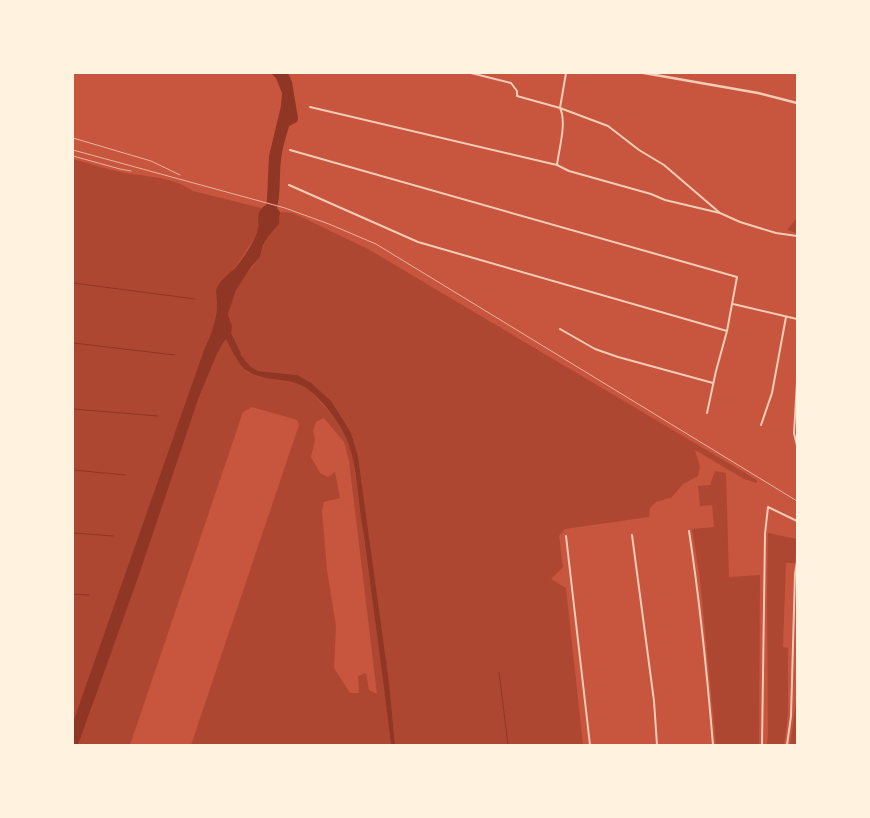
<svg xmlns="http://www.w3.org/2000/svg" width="870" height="818" viewBox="0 0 870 818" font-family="'DejaVu Sans',sans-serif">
	<rect width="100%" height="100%" fill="#c8553d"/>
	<path fill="#ae4732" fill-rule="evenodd" d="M73 159C92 164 111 171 131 174 152 177 175 178 193 191L261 208 258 216V229L255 237 237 265 220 284 216 290 217 305 215 326 205 347 73 722Z
		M280 212 293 213 368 249 757 480V483L744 479 695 450 700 467 698 476 683 484 672 497 656 502 650 508 649 517 565 529 559 536 563 567 551 579 566 588 583 745H395L389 682 358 456 351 433 297 375 258 371 251 367 234 347 238 361 249 373 300 384 310 390 338 422 347 437 352 450 384 686 391 745H191L299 425 297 420 252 407 243 412 130 745H78L137 581 199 397 217 354 223 343 231 334V322L228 314C230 307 234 292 238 285 244 275 253 267 259 258 262 254 262 248 264 244 271 230 281 229 280 212ZM324 418 344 442 349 461 377 694 369 690 366 673 358 676 359 693H350L334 668 336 626 327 570 322 511 324 502 340 498 335 472 328 477 320 473 311 457 315 440 313 431 316 422Z
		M797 218V233L787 230Z
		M715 471 726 473 729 577 760 575 759 745H716L700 580 692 529 714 527 712 505 700 506 698 486 710 485Z
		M768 533 797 539 795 563H786L783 647 788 648V715L784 745H767L768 733 767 599Z
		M797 696V745H790Z"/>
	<path fill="#8f3625" d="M271 73H288L292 82 298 118 297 122 289 126C286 137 282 149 281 160 279 176 281 192 277 208L280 212 279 224 268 237 263 245 260 257 251 267 236 290 228 314 232 326 231 334 223 343 217 354 199 397 137 581 78 745H73V722L205 347C212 333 216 322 217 306 217 301 216 295 216 290 218 282 230 273 236 267 244 257 253 244 257 232 261 221 253 213 266 205L267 199 269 156 281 106 282 93 276 78Z
		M233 346 251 367 258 371 297 375 311 383 331 401 351 433 358 456 389 682 395 745H391C383 676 373 607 364 537 362 525 360 513 359 501 355 472 355 449 338 423 331 412 313 390 301 385 280 376 251 383 238 361 235 357 235 351 233 346Z"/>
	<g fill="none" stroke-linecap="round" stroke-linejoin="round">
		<path stroke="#8f3625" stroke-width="1" d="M73 283 195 299
			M73 343 175 355
			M73 409 158 416
			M73 470 125 475
			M73 533 113 536
			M73 594 89 595
			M499 672 508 745"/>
		<path stroke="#8f3625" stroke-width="7" d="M225 329 237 353"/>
		<path stroke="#f1ccb7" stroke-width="2" d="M471 73 511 83 517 91V96L560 108 608 126 639 150 664 165 720 213 740 222 776 233 797 236
			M310 107 557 165 569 171 651 194 665 200 720 213
			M557 165C559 149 567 122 560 108L566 73
			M289 185 418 242 727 331 737 277 290 150
			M733 304 797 319
			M560 329 595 349 618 357 713 383
			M797 382 794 433 797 446
			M707 413 716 371 727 331
			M761 425 772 393 786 317
			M689 531C700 602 707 673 713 745
			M632 535 654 701 657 745
			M566 536 590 745
			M762 745 765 534 768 507 797 521
			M787 745 791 716 795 574 797 562"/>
		<path stroke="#f1ccb7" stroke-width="2.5" d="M644 73 758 93 797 103"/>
		<path stroke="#e9b49f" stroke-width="1" d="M73 138 151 161 180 175
			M73 150 285 208 329 224 376 244 797 501
			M73 156 120 169 131 171"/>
	</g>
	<rect width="870" height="818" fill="none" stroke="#fff3e0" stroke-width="148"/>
</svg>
